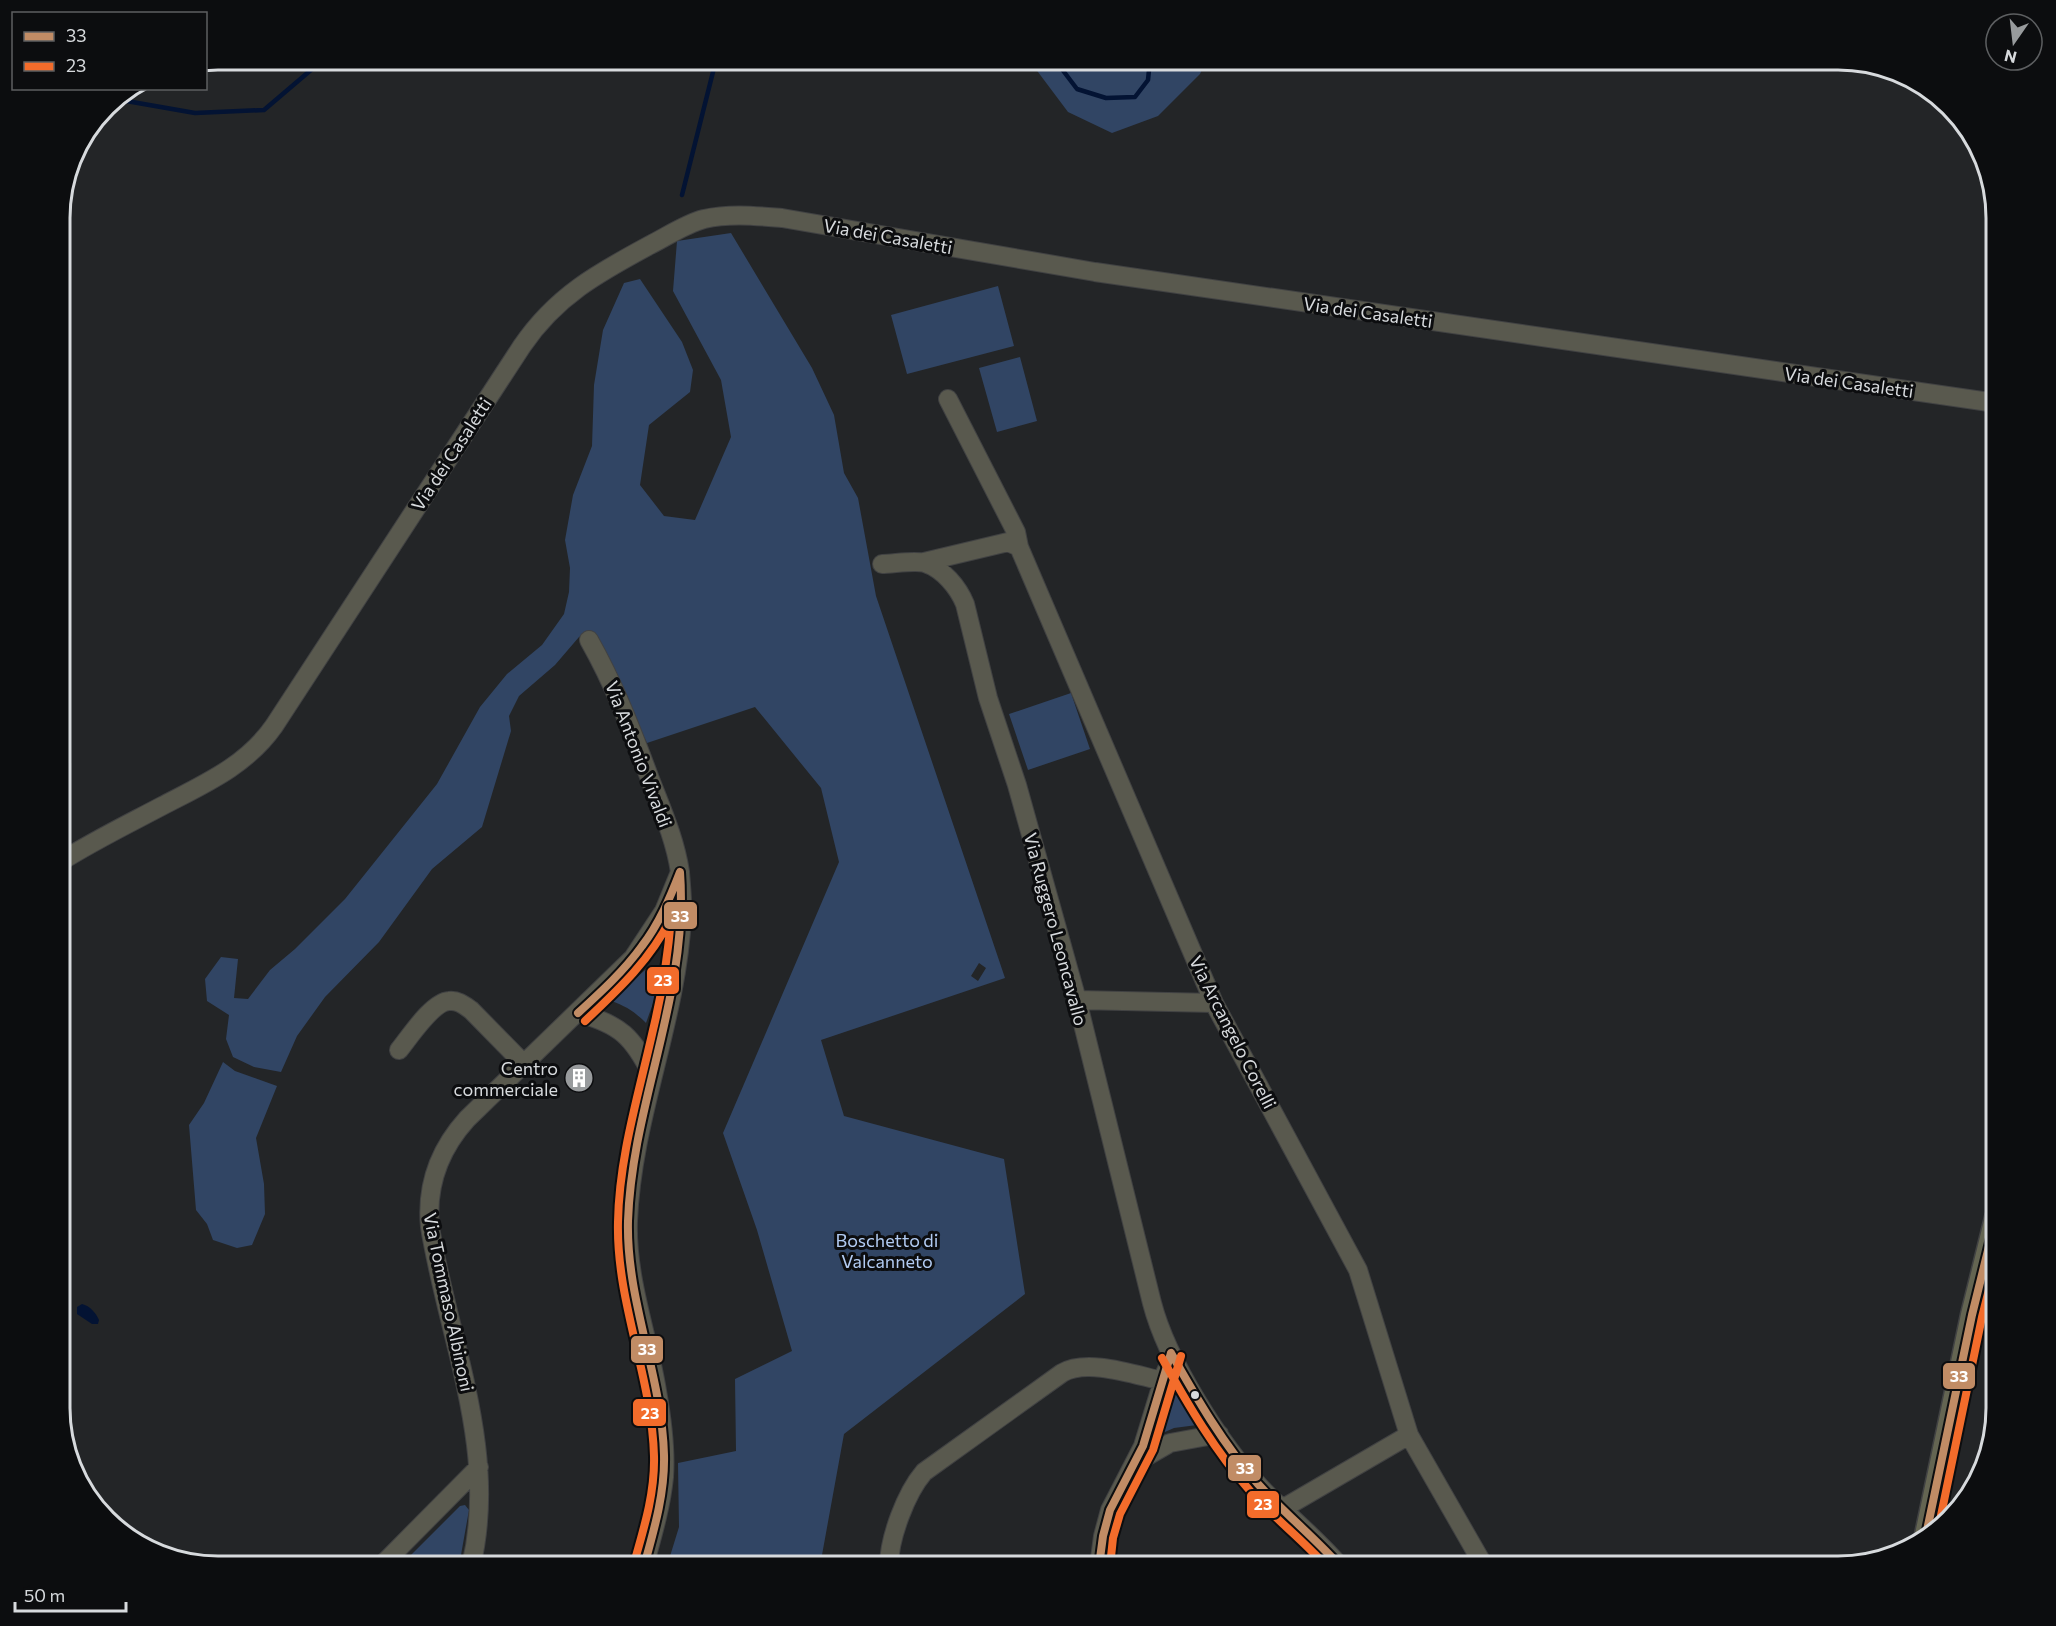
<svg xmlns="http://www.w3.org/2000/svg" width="2056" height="1626" viewBox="0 0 2056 1626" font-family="Commissioner,sans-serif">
	<rect width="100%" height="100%" fill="#232527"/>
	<path fill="#314564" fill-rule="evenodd" d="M1029 60H1206L1200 74 1158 116 1112 133 1068 112Z
		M731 233 812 368 834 415 844 473 858 498 876 596 1005 978 821 1040 844 1116 1004 1159 1025 1294 844 1434 820 1566H667L679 1527 678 1463 736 1451 735 1379 792 1351 757 1230 723 1133 839 862 821 788 755 707 647 743 609 662 586 634 579 637 555 665 519 696 509 716 511 731 482 827 432 869 379 942 325 997 297 1036 281 1072 254 1067 233 1057 226 1039 229 1015 207 1001 205 979 221 957 238 959 234 998 248 999 270 970 295 949 345 899 437 784 480 707 507 674 542 645 564 614 569 592 570 568 565 540 573 495 592 446 594 385 603 330 624 283 640 279 682 342 693 370 690 392 649 425 640 485 664 516 695 520 731 437 721 380 673 291 677 241ZM979 963 986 968 978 981 971 976Z
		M998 286 1014 346 907 374 891 315Z
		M1020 357 1037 421 997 432 979 368Z
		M1071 693 1090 749 1028 770 1009 714Z
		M655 966C665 978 651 1008 646 1023 635 1012 626 1006 611 1001L645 970Z
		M223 1062 235 1071 277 1086 256 1138 264 1184 265 1214 252 1245 237 1248 213 1240 207 1224 196 1210 189 1125 204 1103Z
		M1172 1382 1197 1425 1174 1428 1158 1435Z
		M465 1505 469 1510 459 1566H409L406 1560 460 1506Z"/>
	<path fill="#031333" d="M82 1304C90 1306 96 1313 99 1320L98 1324H92L77 1314V1307Z"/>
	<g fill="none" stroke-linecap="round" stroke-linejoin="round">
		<path stroke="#031333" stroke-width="4.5" d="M1055 60 1077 89 1106 98 1135 97 1148 80 1150 60
			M115 99 195 113 264 110 318 64 325 60
			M682 195 716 60"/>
		<g stroke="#414243" stroke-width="20">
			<path id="minor" d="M948 399 1016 532 1019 547
				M924 562 1008 542 1019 547 1214 1003 1358 1270 1409 1435 1484 1566
				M882 564C893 564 915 560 925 563 943 569 958 587 965 604L988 698 1017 785 1077 1000 1152 1303C1167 1361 1220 1444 1261 1488 1287 1515 1316 1538 1340 1566
				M589 640C614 684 632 731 650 779 662 810 675 839 680 872
				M60 862C93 841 128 824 162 806 204 784 246 766 274 726L522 346C556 296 598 273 650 245 668 236 685 224 704 219 730 213 757 216 782 218L1095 272 1996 403
				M1077 1000 1214 1003
				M578 1013C620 1024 633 1037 652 1075
				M399 1050C409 1038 432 1002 449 1001 458 1000 464 1005 471 1010L525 1065
				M1135 1463 1170 1443 1219 1434
				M1282 1509 1409 1435
				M381 1566 479 1467
				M471 1566C499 1451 448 1339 430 1227 426 1185 439 1150 467 1119L633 958 664 911 680 872C681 887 683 902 682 917 677 1020 632 1118 628 1221 626 1279 648 1335 657 1391 662 1419 666 1449 664 1477 661 1507 652 1537 644 1566
				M889 1566C889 1538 906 1493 924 1472L1062 1373C1087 1358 1135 1375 1163 1381
				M1099 1566 1103 1536 1110 1510 1143 1446 1166 1371"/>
		</g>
		<g stroke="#414243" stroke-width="25">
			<path id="major" d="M1926 1535 1972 1315 1996 1218"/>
		</g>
		<use href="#minor" stroke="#59594e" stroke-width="18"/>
		<use href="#major" stroke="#646552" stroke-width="22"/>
		<g stroke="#0c0d0f" stroke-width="12">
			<path id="bus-1" d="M578 1013C601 992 624 971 642 946 659 924 670 898 680 872 689 995 632 1102 628 1221 626 1301 662 1376 664 1455 665 1493 654 1530 644 1566
				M1171 1353C1197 1399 1223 1444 1258 1484 1284 1513 1314 1537 1340 1566
				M1926 1535 1972 1315 1996 1218
				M1099 1566 1103 1536 1110 1510 1143 1446 1171 1353"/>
		</g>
		<g stroke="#0c0d0f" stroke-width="12">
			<path id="bus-2" d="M585 1021C619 989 651 959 671 918 668 956 662 993 653 1030 639 1093 619 1157 618 1222 616 1302 652 1377 654 1456 655 1493 644 1528 634 1563
				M1162 1358C1188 1405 1215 1451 1251 1492 1274 1518 1303 1540 1326 1566
				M1939 1525 1982 1317 1996 1262
				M1110 1566 1113 1538 1120 1514 1153 1450 1181 1356"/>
		</g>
		<use href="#bus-1" stroke="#c18c65" stroke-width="8"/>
		<use href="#bus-2" stroke="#f36c2b" stroke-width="8"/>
	</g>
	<defs>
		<g id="building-disc" transform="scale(1.5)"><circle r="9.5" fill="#989b9d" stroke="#0c0d0f"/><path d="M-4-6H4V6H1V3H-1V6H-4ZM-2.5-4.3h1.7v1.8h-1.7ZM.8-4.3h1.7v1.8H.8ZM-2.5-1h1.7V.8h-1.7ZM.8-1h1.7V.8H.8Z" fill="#fff"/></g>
	</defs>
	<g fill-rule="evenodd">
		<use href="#building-disc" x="579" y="1078"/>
	</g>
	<circle fill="#d7dadd" stroke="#0c0d0f" stroke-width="2" cx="1195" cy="1395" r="5"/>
	<g text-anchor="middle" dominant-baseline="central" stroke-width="6" stroke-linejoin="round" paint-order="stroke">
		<g font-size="18" fill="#d7dadd" stroke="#0c0d0f">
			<text transform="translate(888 236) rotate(10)">Via dei Casaletti</text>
			<text transform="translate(1368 312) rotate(8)">Via dei Casaletti</text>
			<text transform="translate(1849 382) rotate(8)">Via dei Casaletti</text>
			<text transform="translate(451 454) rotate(-57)">Via dei Casaletti</text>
			<text transform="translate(639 754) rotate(69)">Via Antonio Vivaldi</text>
			<text transform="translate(1056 929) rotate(75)">Via Ruggero Leoncavallo</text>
			<text transform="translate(1233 1032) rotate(63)">Via Arcangelo Corelli</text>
			<text transform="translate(449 1302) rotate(78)">Via Tommaso Albinoni</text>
		</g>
		<g font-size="18" fill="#d7dadd" stroke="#0c0d0f" text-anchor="end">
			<text x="558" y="1068">Centro<tspan x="558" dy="21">commerciale</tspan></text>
		</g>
		<g font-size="18" fill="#b2cbf2" stroke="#0c0d0f">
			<text x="887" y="1240">Boschetto di<tspan x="887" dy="21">Valcanneto</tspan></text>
		</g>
	</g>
	<path d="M0 0H2056V1626H0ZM218 70H1838A148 148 0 0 1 1986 218V1408A148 148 0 0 1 1838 1556H218A148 148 0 0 1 70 1408V218A148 148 0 0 1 218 70Z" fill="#0c0d0f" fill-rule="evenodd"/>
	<path fill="none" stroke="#d7dadd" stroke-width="3" d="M218 70H1838A148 148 0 0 1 1986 218V1408A148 148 0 0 1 1838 1556H218A148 148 0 0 1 70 1408V218A148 148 0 0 1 218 70Z"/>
	<g stroke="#0c0d0f" stroke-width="2">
		<rect x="663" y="901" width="35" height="29" rx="6" fill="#c18c65"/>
		<rect x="646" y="966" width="34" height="29" rx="6" fill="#f36c2b"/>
		<rect x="630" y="1335" width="34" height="29" rx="6" fill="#c18c65"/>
		<rect x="1942" y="1362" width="34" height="28" rx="6" fill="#c18c65"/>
		<rect x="632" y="1398" width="35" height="29" rx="6" fill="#f36c2b"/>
		<rect x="1227" y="1454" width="35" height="28" rx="6" fill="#c18c65"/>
		<rect x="1246" y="1490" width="34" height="29" rx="6" fill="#f36c2b"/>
	</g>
	<g font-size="16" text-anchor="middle" font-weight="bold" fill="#fff">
		<text x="680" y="922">33</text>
		<text x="663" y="986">23</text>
		<text x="647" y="1355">33</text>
		<text x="1959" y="1382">33</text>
		<text x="650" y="1419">23</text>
		<text x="1245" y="1474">33</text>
		<text x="1263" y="1510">23</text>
	</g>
	<rect x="12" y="12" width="195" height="78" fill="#0c0d0f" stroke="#5d5f61" stroke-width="1.5"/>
	<rect x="24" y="32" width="30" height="9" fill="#c18c65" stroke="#5d5f61" stroke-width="1.5"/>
	<text x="66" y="42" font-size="18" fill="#d7dadd">33</text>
	<rect x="24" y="62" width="30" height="9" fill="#f36c2b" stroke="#5d5f61" stroke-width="1.5"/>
	<text x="66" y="72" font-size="18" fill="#d7dadd">23</text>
	<g transform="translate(2014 42) rotate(194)"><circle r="28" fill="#0c0d0f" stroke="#5d5f61" stroke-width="1.5"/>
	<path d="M0-4.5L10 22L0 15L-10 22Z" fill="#989b9d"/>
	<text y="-9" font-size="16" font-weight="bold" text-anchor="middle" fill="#d7dadd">N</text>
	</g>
	<path d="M15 1602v9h111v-9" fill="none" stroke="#d7dadd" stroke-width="3"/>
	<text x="24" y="1602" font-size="18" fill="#d7dadd" stroke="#0c0d0f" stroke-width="4.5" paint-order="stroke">50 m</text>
</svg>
